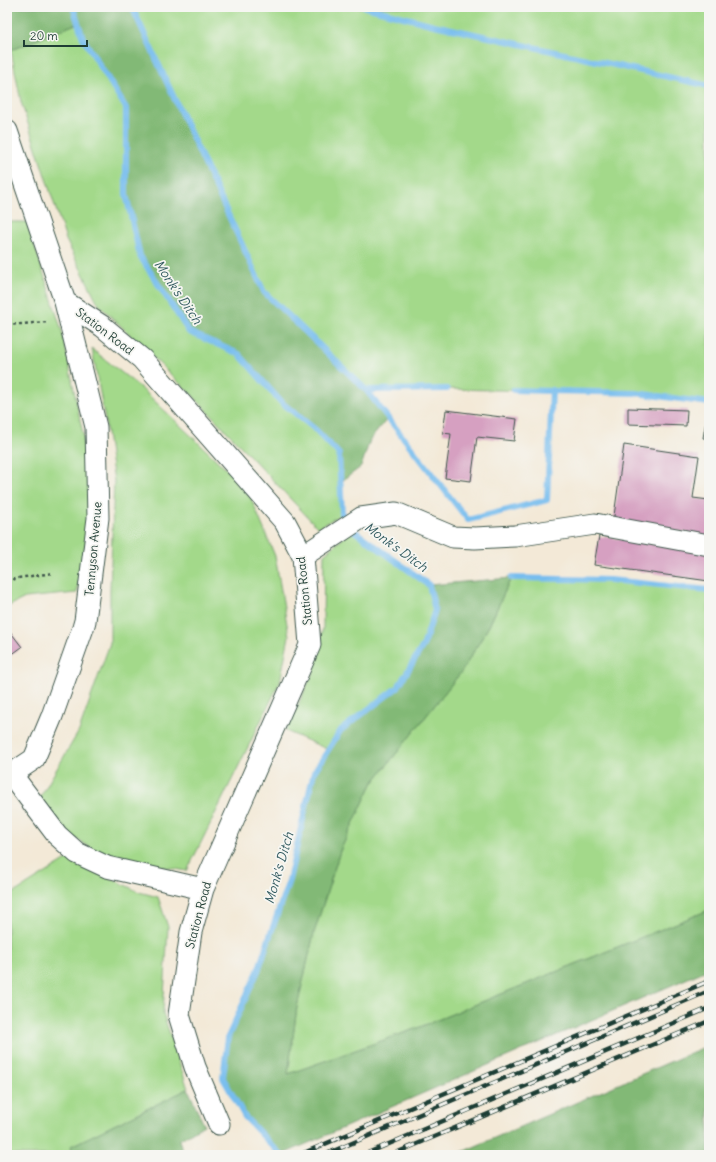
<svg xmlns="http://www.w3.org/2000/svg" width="716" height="1162" viewBox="0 0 716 1162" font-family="Delius,sans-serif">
	<rect width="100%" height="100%" fill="#f6f6f2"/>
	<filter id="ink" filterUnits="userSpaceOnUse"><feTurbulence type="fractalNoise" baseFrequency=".025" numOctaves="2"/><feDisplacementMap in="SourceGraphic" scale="8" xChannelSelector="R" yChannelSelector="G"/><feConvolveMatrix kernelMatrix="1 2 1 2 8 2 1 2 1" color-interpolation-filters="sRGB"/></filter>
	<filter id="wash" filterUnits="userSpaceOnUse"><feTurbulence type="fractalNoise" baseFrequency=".012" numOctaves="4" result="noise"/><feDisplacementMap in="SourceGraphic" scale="16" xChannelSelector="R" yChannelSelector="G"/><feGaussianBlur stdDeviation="0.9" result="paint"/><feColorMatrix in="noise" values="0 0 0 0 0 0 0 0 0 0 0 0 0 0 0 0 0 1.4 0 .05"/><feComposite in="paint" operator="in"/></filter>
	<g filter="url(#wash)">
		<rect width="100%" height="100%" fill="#f3e9d7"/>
		<path fill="#a3d98a" stroke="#618b5f" d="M132 7H709V403L636 393 447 389 366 390 264 292Z
			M78 23 83 38 126 108V194L189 332 239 354 281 402 316 430 339 454 342 514 318 528 197 400 99 305 66 240 21 102 11 50Z
			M7 222H27L62 331 84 439 91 512 77 593 25 598 7 607Z
			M92 349 141 388 227 470 251 498 275 556 289 636 280 682 187 871 106 857 70 835 39 799 79 731 110 643V590L114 481 105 420Z
			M353 530 429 585 435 610 424 644 398 687 341 730 329 750 286 731 315 668 323 627 324 554Z
			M511 578 610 580 709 590V910L415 1029 288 1074 297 1007 314 933 340 851 372 784 462 671 489 626Z
			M70 858 139 892 158 897 168 927 163 1013 188 1089 71 1146 72 1155H7V897Z"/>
		<path fill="#82b976" stroke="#507b55" d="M10 7H132L264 292 366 390 388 418 370 440 361 467 339 483V454L316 430 281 402 239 354 189 332 140 256 126 194V108L83 38 78 23 11 50Z
			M511 578 489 626 462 671 372 784 340 851 314 933 297 1007 288 1074 415 1029 709 910V969L281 1155 245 1117 223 1078 228 1037 258 971 289 880 314 772 341 730 398 687 424 644 435 610 429 585Z
			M709 1045V1155H455Z
			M188 1089 204 1125 179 1140 184 1155H72L71 1146Z"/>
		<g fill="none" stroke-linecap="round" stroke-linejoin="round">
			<path stroke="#77bdee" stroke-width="6" d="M73 7 83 38 126 108V194L140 256 189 332 239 354 281 402 316 430 339 454 342 514 353 530 429 585 435 610 424 644 398 687 341 730 314 772 289 880 258 971 228 1037 223 1078 245 1117 281 1155
				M132 7 264 292 366 390 468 520 547 500 552 390
				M365 7 434 25 709 86
				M366 390 447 389
				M514 390 636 393 709 403
				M511 578 610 580 709 590"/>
		</g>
		<g id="blocks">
			<path fill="#d6a0c1" d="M628 408 687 410 686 426 628 424Z
				M708 409H709V439L703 438Z
				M446 410 517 419 514 441 477 437 471 481 445 478 451 434 443 433Z
				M624 445 699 456 693 498 709 500V536L613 523Z
				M599 536 709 551V581L594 565Z
				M9 630 22 647 7 658V631Z"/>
		</g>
	</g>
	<g filter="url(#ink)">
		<use href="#blocks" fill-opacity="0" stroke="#3f574c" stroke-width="1"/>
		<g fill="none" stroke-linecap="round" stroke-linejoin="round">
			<g stroke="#3f574c" stroke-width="23">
				<path id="minor" d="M7 131 65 302 102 326 142 359 285 522 303 556 310 645 203 889 191 932 179 1015 195 1067 219 1124
					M303 556 361 518 396 513 453 537 475 538 515 536 595 524 709 545
					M11 774 57 835 77 853 107 867 203 889
					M7 777 34 759 52 716 83 628 85 621 98 518 96 427 65 302"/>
			</g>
			<path stroke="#3f574c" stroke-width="2.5" stroke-dasharray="3 3" stroke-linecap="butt" d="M7 325 48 322
				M7 582 18 578 53 573"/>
			<use href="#minor" stroke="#fff" stroke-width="21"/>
			<g stroke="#1f3d34" stroke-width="4.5">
				<path id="rail" d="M299 1155 709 981
					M324 1155 709 991
					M363 1155 709 1008
					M391 1155 709 1021"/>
			</g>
			<use href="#rail" stroke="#f6f6f2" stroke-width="3" stroke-dasharray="9" stroke-linecap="butt"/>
		</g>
	</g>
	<g text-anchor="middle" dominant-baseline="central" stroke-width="3.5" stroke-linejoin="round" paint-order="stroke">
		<g font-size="12" fill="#1f3d34" stroke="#f6f6f2">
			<text transform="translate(105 331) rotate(37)">Station Road</text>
			<text transform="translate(93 549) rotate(-85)">Tennyson Avenue</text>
			<text transform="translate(304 591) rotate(-96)">Station Road</text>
			<text transform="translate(198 915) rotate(-75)">Station Road</text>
		</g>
		<g font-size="13" font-style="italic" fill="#355d62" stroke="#f6f6f2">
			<text transform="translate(178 292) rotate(56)">Monk's Ditch</text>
			<text transform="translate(396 547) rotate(36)">Monk's Ditch</text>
			<text transform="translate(279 868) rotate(-74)">Monk's Ditch</text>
		</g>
	</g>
	<rect width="716" height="1162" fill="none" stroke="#f6f6f2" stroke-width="24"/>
	<path d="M24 40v6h63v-6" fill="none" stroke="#1f3d34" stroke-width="2"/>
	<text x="30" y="40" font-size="12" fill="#1f3d34" stroke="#f6f6f2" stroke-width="3" paint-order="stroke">20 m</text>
</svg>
